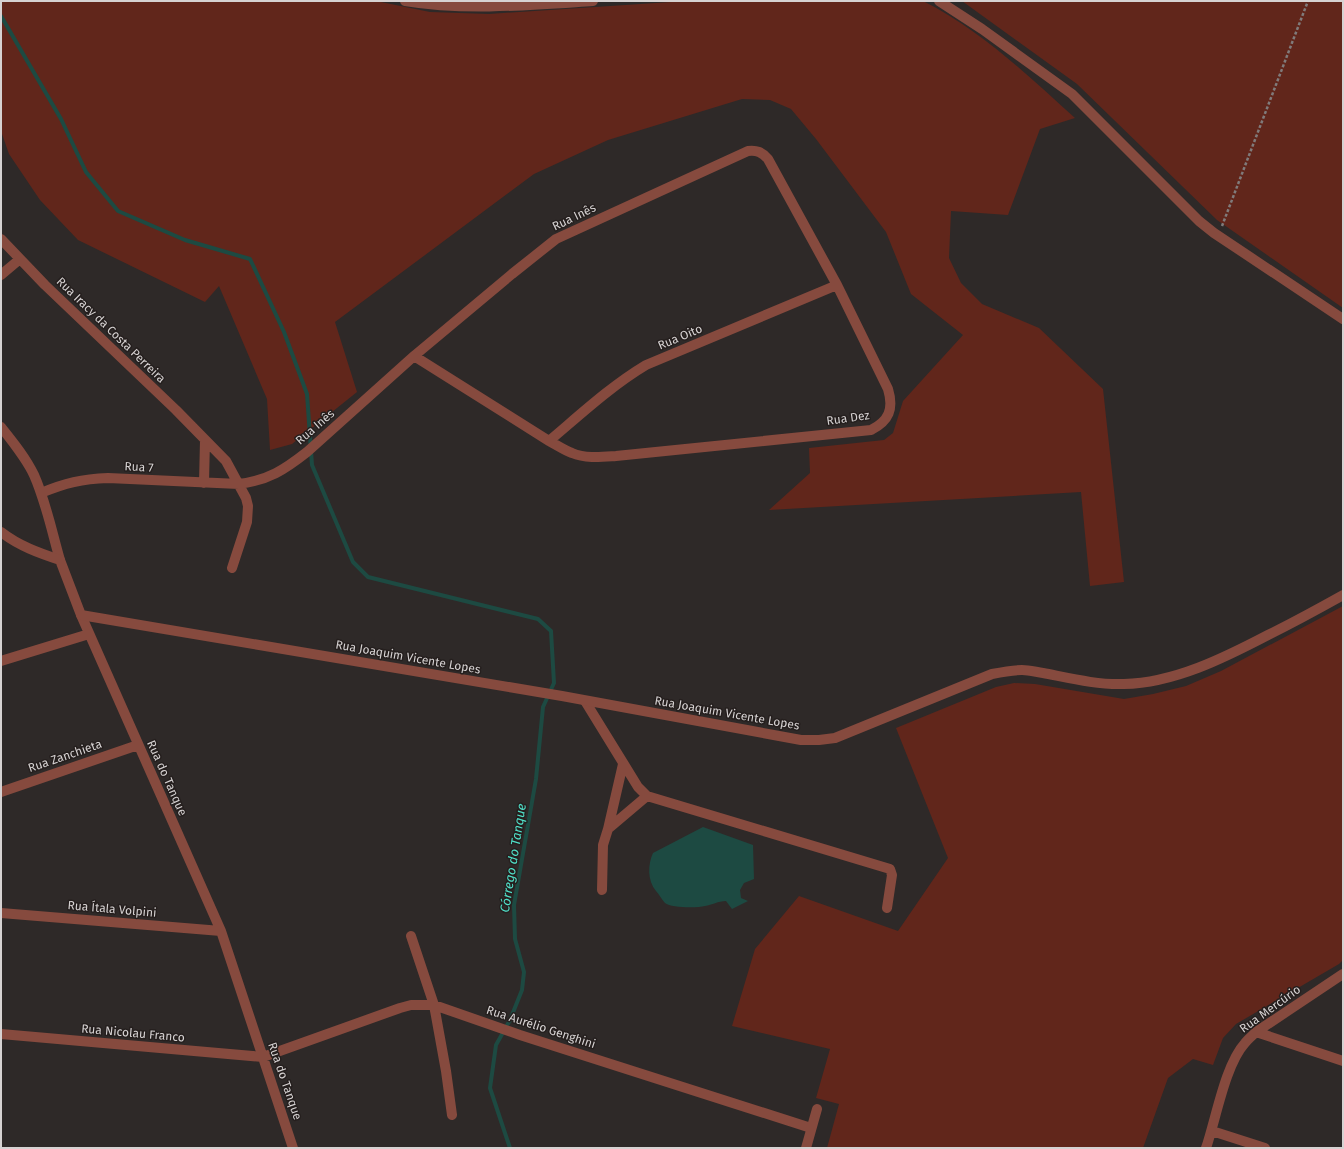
<svg xmlns="http://www.w3.org/2000/svg" width="1344" height="1149" viewBox="0 0 1344 1149" font-family="'Fira Sans',sans-serif">
	<rect width="100%" height="100%" fill="#2e2928"/>
	<path fill="#61261b" d="M1 1H376L430 12 489 14 686 1H923C981 30 1027 75 1075 118L1040 129 1008 215 951 211 949 258 961 283 982 304 1039 328 1103 389 1124 582 1090 586 1081 492 769 510 810 473 809 448 884 440 893 433 903 401 963 335 911 294 886 232 816 139 791 109 770 100 742 99 608 140 534 174 335 322 357 392 292 444 270 450 267 399 219 286 205 302 78 240 40 200 9 154 1 131Z
		M962 1H1343V308L1217 220 1077 84Z
		M1343 606V960L1339 964 1236 1024 1223 1038 1213 1065 1193 1059 1168 1078 1143 1148H827L839 1104 816 1098 830 1049 732 1026 755 949 799 896 898 931 948 858 896 728 996 687 1014 683 1035 684 1124 699 1153 694 1186 686 1221 671Z"/>
	<path fill="#1d4a42" d="M703 827 753 845 754 879 744 883 740 890 741 898 748 901 732 909 726 901C718 901 712 905 705 906 697 908 671 908 665 903 662 900 659 894 656 891 647 880 648 864 653 853Z"/>
	<g fill="none" stroke-linecap="round" stroke-linejoin="round">
		<path stroke="#1d4a42" stroke-width="4" d="M1 16 61 119 86 172 118 211 185 240 250 259 284 332 307 394 312 465 353 562 368 577 538 619 551 631 554 683 543 707 536 779 514 905 515 939 524 972 522 990 510 1020 496 1045 490 1088 510 1148"/>
		<path stroke="#807b7b" stroke-width="2.5" stroke-dasharray="3 2" stroke-linecap="butt" d="M1222 226 1308 1"/>
		<path stroke="#864a3e" stroke-width="10" d="M405 1C465 11 532 5 593 1
			M939 1 982 29 1072 94 1199 221 1214 233 1343 319
			M1 239 45 285 176 410 226 461 246 498 248 506 247 522 232 568
			M1 275 20 259
			M1 427C13 442 26 458 34 475 46 502 52 532 60 560
			M549 441C581 414 611 386 646 365L837 285
			M204 483 205 440
			M41 493C65 483 82 479 108 478L239 484C269 480 284 470 307 452L414 356 512 274 556 239 748 151C757 150 762 152 768 159L837 285 888 389C894 409 889 421 871 430L616 456C602 457 586 459 572 453 564 450 557 445 549 441L414 356
			M81 615 221 931 293 1148
			M1 661 89 634
			M585 701 638 787 647 796 890 869 892 875 887 908
			M1 792 138 745
			M608 829 623 764
			M602 890 603 845 608 829 647 796
			M1 913 221 931
			M411 936 434 1005 446 1071 452 1115
			M1256 1032 1343 1061
			M1 1034 263 1057 400 1008 411 1005H434L520 1035 811 1128
			M1212 1131 1265 1148
			M806 1148 817 1109
			M1206 1148C1216 1119 1225 1065 1245 1043 1248 1039 1252 1036 1256 1032L1343 974"/>
		<path stroke="#864a3e" stroke-width="10" d="M1 532C19 546 39 553 60 560L81 615 562 696 801 740H819L835 738 992 674C1002 672 1012 670 1022 670 1029 670 1036 672 1043 673 1069 678 1097 685 1124 684 1174 683 1224 658 1268 635 1294 622 1318 609 1343 595"/>
	</g>
	<g text-anchor="middle" dominant-baseline="central" stroke-width="3" stroke-linejoin="round" paint-order="stroke">
		<g font-size="12" fill="#d6d2d2" stroke="#251f1e">
			<text transform="translate(574 217) rotate(-26)">Rua Inês</text>
			<text transform="translate(111 330) rotate(44)">Rua Iracy da Costa Perreira</text>
			<text transform="translate(680 337) rotate(-23)">Rua Oito</text>
			<text transform="translate(848 418) rotate(-8)">Rua Dez</text>
			<text transform="translate(315 427) rotate(-41)">Rua Inês</text>
			<text transform="translate(139 467) rotate(3)">Rua 7</text>
			<text transform="translate(408 657) rotate(10)">Rua Joaquim Vicente Lopes</text>
			<text transform="translate(727 713) rotate(10)">Rua Joaquim Vicente Lopes</text>
			<text transform="translate(65 756) rotate(-19)">Rua Zanchieta</text>
			<text transform="translate(167 778) rotate(66)">Rua do Tanque</text>
			<text transform="translate(112 909) rotate(5)">Rua Ítala Volpini</text>
			<text transform="translate(1270 1009) rotate(-36)">Rua Mercúrio</text>
			<text transform="translate(541 1027) rotate(18)">Rua Aurélio Genghini</text>
			<text transform="translate(133 1033) rotate(5)">Rua Nicolau Franco</text>
			<text transform="translate(285 1081) rotate(71)">Rua do Tanque</text>
		</g>
		<g font-size="13" font-style="italic" fill="#50e0c9" stroke="#251f1e">
			<text transform="translate(513 858) rotate(-81)">Córrego do Tanque</text>
		</g>
	</g>
	<rect width="1344" height="1149" fill="none" stroke="#d6d2d2" stroke-width="4"/>
</svg>
